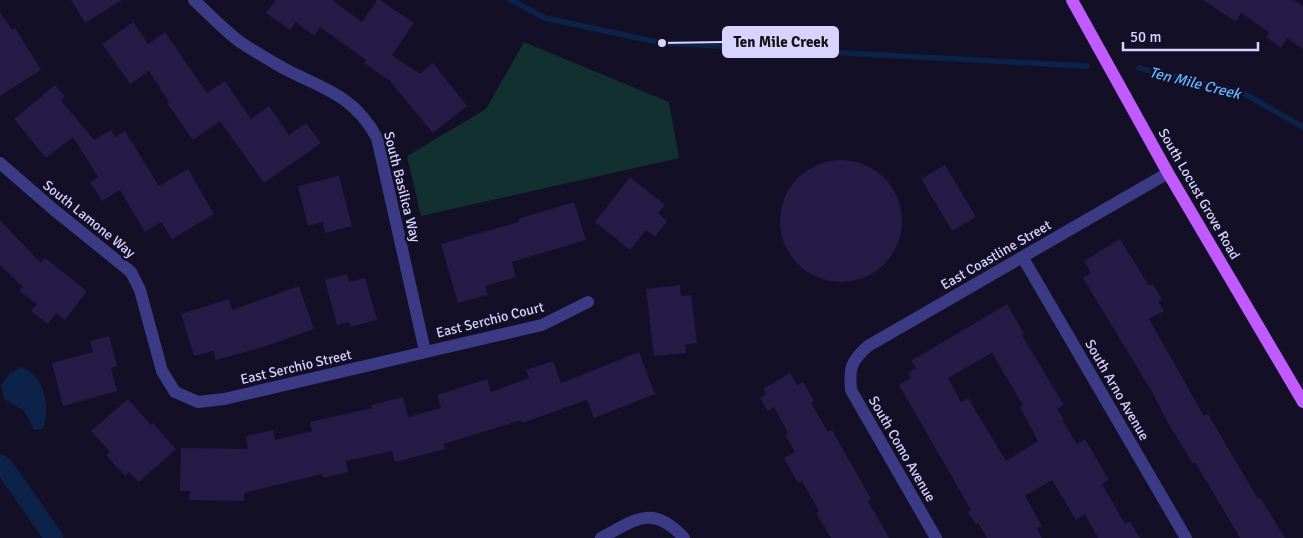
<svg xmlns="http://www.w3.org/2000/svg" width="1303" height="538" viewBox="0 0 1303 538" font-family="Signika,sans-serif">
	<rect width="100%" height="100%" fill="#130f26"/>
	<path fill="#12302f" d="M524 42 669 102 679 158 421 216 407 156 486 109Z"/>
	<path fill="#0c2248" d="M20 367C44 373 51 407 43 429L34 430 24 411 4 399 1 385 10 373Z"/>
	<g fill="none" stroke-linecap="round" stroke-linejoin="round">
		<path stroke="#0c2248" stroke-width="5.5" d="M511 0 545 18 662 43 1087 66
			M1139 68 1241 92 1303 127"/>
		<path stroke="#0c2248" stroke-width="19" d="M0 464 5 468 54 538"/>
	</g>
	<path fill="#241b47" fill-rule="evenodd" d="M71 0H122L85 23Z
		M276 0H332L362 22 377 0H380L414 23 392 55 420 74 433 63 467 106 433 133 389 80 364 63 366 60 320 27 314 36 296 22 290 30 266 13Z
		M1203 0H1294L1303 6V49L1287 38 1281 48 1266 37 1269 32 1241 13 1236 22Z
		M0 12 12 30 15 28 41 70 0 96Z
		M133 22 148 44 165 32 207 93 225 81 251 119 269 106 289 135 306 123 321 143 264 183 220 121 193 140 167 103 169 102 149 71 130 84 102 44Z
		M55 85 65 97 61 100 94 140 111 130 115 137 125 131 159 186 188 169 214 214 172 239 161 222 145 232 120 190 102 201 90 182 98 177 73 137 46 158 14 119Z
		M780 221a61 61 0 1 1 122 0a61 61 0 1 1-122 0Z
		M945 165 976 217 952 231 921 179Z
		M339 176 352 226 325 233 323 222 308 226 298 186Z
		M630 177 665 205 658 213 667 221 655 237 646 230 630 250 595 222Z
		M574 202 586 240 512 262 516 277 485 286 488 295 458 303 441 244 519 222 518 219Z
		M0 220 41 263 45 258 87 291 65 320 56 313 48 324 31 311 37 304 19 291 23 287 0 265Z
		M1120 239 1149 286 1153 284 1162 300 1158 302 1164 311 1149 319 1204 416 1208 414 1258 499 1260 497 1285 538H1240L1195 462 1193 464 1167 421 1152 392 1083 278 1091 273 1084 261Z
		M347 274 349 282 365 278 377 320 350 327 349 322 337 325 325 280Z
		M680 285 681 296 691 295 697 343 685 345 686 353 654 356 646 289Z
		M299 286 314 329 263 347 216 360 213 351 194 356 181 314 229 299 232 310Z
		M1007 304 1024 334 1022 335 1064 405 1057 409 1064 419 1062 420 1077 444 1085 439 1109 480 1102 484 1125 524 1130 521 1140 538H1098L1085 514 1076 520 1052 480 1025 496 1042 526 1037 528 1042 538H987L978 523 976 525 968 512 971 510 899 385 911 378 908 373 916 368 911 361ZM992 353 1023 405 1020 407 1038 441 1006 461 968 398 961 402 948 378Z
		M109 336 117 366 111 368 117 391 63 406 52 363 93 352 90 341Z
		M639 352 655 394 594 418 587 400 522 423 521 420 443 444 445 449 395 462 392 451 346 461 348 472 323 478 322 474 244 493V501L189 500 190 491H180L181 448 248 449 246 436 273 430 275 440 312 431 310 422 372 408 371 405 403 397 408 417 441 408 437 395 487 379 491 392 529 378 526 370 553 361 561 383Z
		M790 373 797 385 803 382 814 401 811 403 828 432 832 430 871 499 868 501 889 538H831L816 513 819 511 802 481 798 483 784 458 795 452 785 435 788 433 774 407 768 411 760 398 767 394 763 389Z
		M128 399 151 425 153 423 176 449 139 482 129 472 125 476 106 455 110 452 91 431Z"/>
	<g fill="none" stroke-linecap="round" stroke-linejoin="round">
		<path stroke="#3d3a85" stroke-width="12" d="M194 0C209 14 224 30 240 42 254 51 269 60 283 68 323 89 354 95 377 138L425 351
			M0 163 53 209 131 272 140 290 162 371 175 392 198 402 224 399 542 325 588 302
			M1023 258 1186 538
			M601 538C635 520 653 503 684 538
			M936 538 851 390C849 368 851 361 868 346L1168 173"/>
		<path stroke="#c25bff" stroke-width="12" d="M1072 0 1168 173 1303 402"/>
	</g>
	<g text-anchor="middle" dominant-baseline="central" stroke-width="5" stroke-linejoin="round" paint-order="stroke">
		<g font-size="14" fill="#d9d4ff" stroke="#130f26">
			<text transform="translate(402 187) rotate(76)">South Basilica Way</text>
			<text transform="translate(1199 194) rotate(60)">South Locust Grove Road</text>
			<text transform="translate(89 219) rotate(39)">South Lamone Way</text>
			<text transform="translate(996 255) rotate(-30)">East Coastline Street</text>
			<text transform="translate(490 320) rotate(-14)">East Serchio Court</text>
			<text transform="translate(296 367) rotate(-13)">East Serchio Street</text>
			<text transform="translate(1117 390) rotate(60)">South Arno Avenue</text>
			<text transform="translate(902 449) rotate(60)">South Como Avenue</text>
		</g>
		<g font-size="15" font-style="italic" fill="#62b6ff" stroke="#130f26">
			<text transform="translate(1195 83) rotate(14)">Ten Mile Creek</text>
		</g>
	</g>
	<path fill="none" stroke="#d9d4ff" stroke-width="2" d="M662 43L723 42"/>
	<circle fill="#d9d4ff" stroke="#130f26" stroke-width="2" cx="662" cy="43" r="5"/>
	<rect fill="#d9d4ff" stroke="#d9d4ff" stroke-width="2" x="723" y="27" width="115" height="30" rx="5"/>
	<g font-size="15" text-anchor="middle" font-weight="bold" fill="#111">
		<text x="781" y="47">Ten Mile Creek</text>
	</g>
	<path d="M1123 42v8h135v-8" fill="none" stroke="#d9d4ff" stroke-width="2.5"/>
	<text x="1130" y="42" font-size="15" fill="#d9d4ff" stroke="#130f26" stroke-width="4" paint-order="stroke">50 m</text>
</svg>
